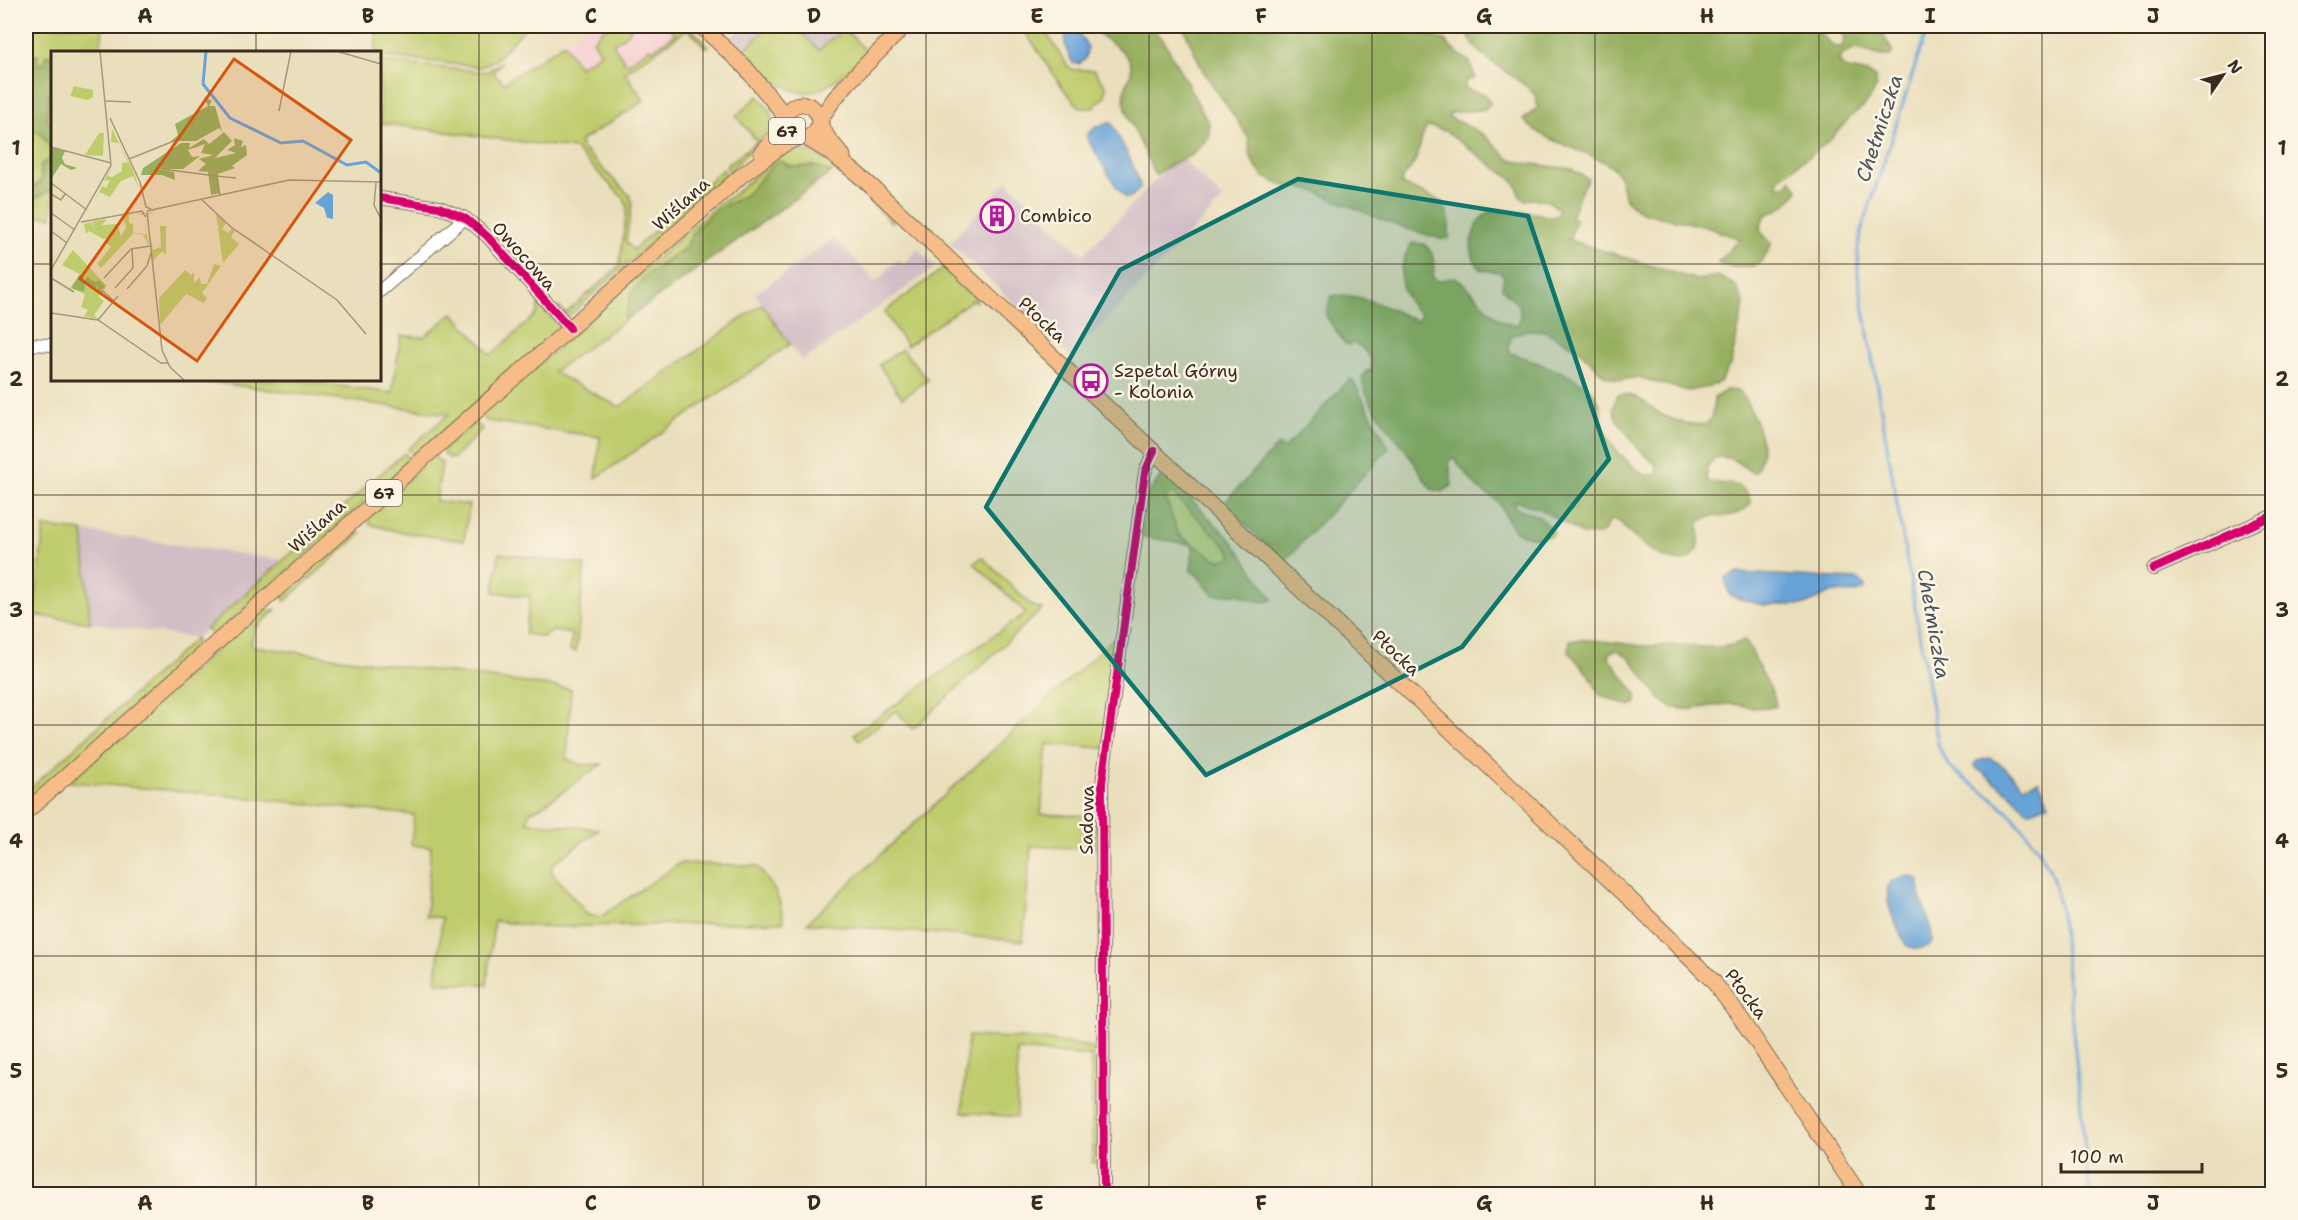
<svg xmlns="http://www.w3.org/2000/svg" width="2298" height="1220" viewBox="0 0 2298 1220" font-family="'Shantell Sans',sans-serif">
	<rect width="100%" height="100%" fill="#fcf5e5"/>
	<filter id="ink" filterUnits="userSpaceOnUse"><feTurbulence type="fractalNoise" baseFrequency=".0167" numOctaves="2"/><feDisplacementMap in="SourceGraphic" scale="12" xChannelSelector="R" yChannelSelector="G"/><feConvolveMatrix kernelMatrix="1 2 1 2 8 2 1 2 1" color-interpolation-filters="sRGB"/></filter>
	<filter id="wash" filterUnits="userSpaceOnUse"><feTurbulence type="fractalNoise" baseFrequency=".008" numOctaves="4" result="noise"/><feDisplacementMap in="SourceGraphic" scale="24" xChannelSelector="R" yChannelSelector="G"/><feGaussianBlur stdDeviation="1.35" result="paint"/><feColorMatrix in="noise" values="0 0 0 0 0 0 0 0 0 0 0 0 0 0 0 0 0 1.4 0 .05"/><feComposite in="paint" operator="in"/></filter>
	<g filter="url(#wash)">
		<rect width="100%" height="100%" fill="#eadfbc"/>
		<path fill="#f7cfd1" d="M588 26H684L688 29 625 73 579 68 564 43Z"/>
		<path fill="#d2bdc6" d="M744 26H769L743 50 731 39Z
			M796 26H847L819 50Z
			M1179 156 1223 199 1071 357 950 243 1007 181 1083 255Z
			M834 238 876 282 898 259 904 264 918 249 936 267 802 361 755 294Z
			M83 531 282 560 196 638 90 623Z"/>
		<path fill="#bfcc6d" stroke="#7d7b46" stroke-width="1.5" d="M26 26H103L100 52H52V217L26 215Z
			M377 26H527L495 60 481 67 380 56V52H375Z
			M606 26H632L628 33 613 44 626 64 650 48 652 50 675 34 670 26H688L709 46 706 48 688 29 625 72 644 101 579 142 583 149 630 196 632 203 626 242 633 250 723 169 726 175 568 317 558 306 566 313 616 269 620 263 627 206 624 199 575 149 380 123V62L486 72 502 62 493 72 504 83 564 43 579 67 601 53 593 40Z
			M769 26H796L819 50 844 28 866 51 867 55C854 68 838 77 823 89L822 87C810 96 795 93 784 85L782 86C773 79 745 60 741 53Z
			M1020 26H1045V31L1067 65 1073 70H1094L1106 87 1105 97 1092 108H1081C1056 85 1042 52 1020 26Z
			M758 96C768 107 778 117 768 132L729 172 726 166 757 141 736 116Z
			M791 150C799 150 807 150 814 153 838 166 872 201 893 221L892 223 836 170 831 173 815 166 797 168 787 164 760 181 746 195 722 208 697 228 684 249 661 263 628 308 624 321 553 372 619 407 762 304 790 344 596 478 600 437 487 421 481 416 719 203 729 198 781 154 783 155Z
			M944 268 977 300 975 302 972 300 907 346 884 312Z
			M538 304 562 328 415 456 408 449 449 414 196 380H294L392 393 401 336 424 337 453 313 491 355 537 314Z
			M902 349 928 380 902 398 879 365Z
			M475 422 482 429 454 458H450L443 454 444 449Z
			M404 453 410 460 275 582 212 636 206 629Z
			M434 456 442 463 436 501 469 505 464 541 395 531 370 524 366 516Z
			M1172 493 1226 546 1233 554 1231 558 1221 560 1214 558 1178 534 1166 500V497Z
			M44 527 83 531 90 623 34 615Z
			M349 533H361L285 601 280 593Z
			M499 553 585 565 576 652 570 651 572 634 553 631 543 637 525 634 530 597 494 592Z
			M982 557 1032 606 1042 609 913 729 896 711 859 740 854 734 1026 613 974 563Z
			M262 609 276 610 254 629 251 646 571 689 567 759 582 765 602 764 539 808 530 811 527 822 599 829 553 864 551 871 588 915 600 917 680 863 757 866C772 884 782 898 783 922L542 927 494 921 487 985 436 982 442 918 426 916 431 847 411 845 414 815 213 794 70 782Z
			M1115 637 1118 638 1104 748 1047 744 1041 814 1096 816 1095 849 1031 846 1023 941 807 923Z
			M196 638 195 650 26 805V792Z
			M968 1036C1011 1038 1058 1037 1099 1050L1100 1163H1093L1091 1056 1017 1050V1117L962 1112Z"/>
		<path fill="#97b060" stroke="#696d3f" stroke-width="1.5" fill-rule="evenodd" d="M1092 26H1145L1153 30 1163 39 1209 124V137L1192 155 1173 163 1156 175 1153 172C1145 147 1128 125 1124 99 1122 83 1137 75 1129 60 1123 49 1114 45 1105 39 1100 35 1096 30 1092 26Z
			M1183 26H1399L1420 34 1445 40 1451 48 1470 62 1475 78 1465 81V88L1474 92 1485 94 1490 103 1485 109 1450 113 1449 117 1483 134 1508 158 1524 163 1572 169 1588 179 1582 188 1571 217 1576 220 1569 240 1697 280 1718 276 1736 286 1744 303 1731 363 1720 382 1708 387 1688 391 1638 377 1621 380 1605 376 1577 348 1544 331 1526 330 1512 336 1508 347 1511 353C1535 363 1588 376 1599 402 1602 407 1600 415 1602 421 1610 449 1622 457 1644 475H1658L1656 465 1638 448 1616 418 1613 409 1617 395C1638 391 1648 408 1665 416 1677 422 1694 426 1707 424L1712 416 1714 398 1726 390 1740 391C1754 416 1772 445 1755 472H1751C1738 462 1730 455 1714 458L1707 467V481C1727 487 1742 477 1751 503 1734 524 1715 510 1699 522 1698 531 1702 541 1697 550 1681 583 1631 536 1617 520H1610L1606 529 1599 535 1582 534 1539 508 1515 501V508L1538 516 1554 532 1552 535C1537 540 1518 538 1509 523 1505 516 1503 508 1498 502 1492 495 1485 494 1479 489 1469 479 1463 469 1455 459H1449L1452 486 1442 492 1431 489C1422 476 1414 462 1405 449 1391 431 1363 400 1362 377L1366 371 1372 370 1370 357 1359 345 1352 343 1350 345 1345 344 1326 316 1331 296C1361 291 1390 310 1417 321L1421 315C1397 294 1396 268 1412 243L1423 244C1436 252 1434 264 1433 277L1438 281 1455 277C1475 289 1494 327 1518 325 1525 302 1514 303 1502 288L1504 276 1499 272 1481 270C1472 258 1469 250 1473 235 1482 207 1495 209 1520 212 1527 213 1533 212 1539 214 1546 215 1550 218 1557 216L1559 210C1549 199 1539 197 1525 200L1520 196 1517 186 1511 179 1445 131 1428 126C1419 137 1421 151 1414 163 1409 171 1403 174 1401 184L1443 202 1449 219V238L1441 239 1395 225 1309 189 1284 186 1264 177 1255 166 1250 155 1249 139 1241 126 1203 71Z
			M1468 26H1816L1819 32 1834 47H1842L1845 38 1840 26H1878L1893 52 1890 56C1868 58 1857 37 1838 60L1844 68 1868 73 1875 77 1877 86 1870 99 1863 107 1852 115 1828 142 1778 179V187L1786 185 1791 179 1798 190C1794 195 1790 201 1785 205 1771 216 1764 208 1760 231L1771 243 1770 249 1758 265C1744 268 1731 269 1717 263L1740 239C1724 233 1708 227 1691 223 1676 219 1640 216 1630 204 1618 192 1626 175 1609 165 1582 148 1546 143 1523 120L1538 107C1537 103 1537 97 1534 94 1519 74 1464 55 1468 26Z
			M26 53 29 56 35 54 38 56 37 61 39 65 45 62 46 55 52 56V75L47 120 52 125V193L51 190 36 198H26V186H36L41 181V164L50 160C51 147 48 141 38 132H31L26 143Z
			M781 161 791 167 815 166 831 173 624 321 631 294 644 277 684 249 697 228 714 211 746 195 770 168 776 162Z
			M1352 379 1389 448 1284 562 1224 503 1278 445 1284 449 1349 380Z
			M1168 476 1233 542 1273 599C1260 607 1247 595 1234 594 1227 594 1220 595 1213 595L1198 576 1191 571 1193 545 1140 536 1147 496 1160 477ZM1172 493 1226 546 1233 554 1231 558 1221 560 1214 558 1178 535 1166 500V497Z
			M1570 640C1595 638 1619 644 1644 646 1656 647 1668 644 1681 645 1703 646 1724 652 1744 640 1754 651 1756 662 1763 675 1769 686 1774 693 1776 706 1761 712 1746 704 1730 704 1712 704 1694 712 1675 708 1657 704 1643 670 1629 658 1626 655 1621 653 1617 650L1610 652 1609 658 1636 694V703L1630 706 1600 695 1589 675 1569 652Z"/>
		<path fill="#68a3d8" stroke="#52667b" stroke-width="1.5" d="M1074 26 1088 47 1085 59 1079 64 1073 63C1066 51 1059 36 1074 26Z
			M1111 122 1132 163 1140 185V189L1131 197 1126 198C1116 191 1094 149 1086 136L1096 127Z
			M1738 573 1857 579 1864 584 1865 589 1856 593 1833 592 1805 605H1763L1735 598 1729 594 1725 578Z
			M1990 758 2003 766 2024 786 2039 781 2049 804 2028 812 2013 796 1974 766 1978 761Z
			M1904 876H1911L1919 880C1920 887 1919 894 1921 900 1926 914 1933 927 1932 943 1924 949 1915 951 1906 945 1897 928 1883 902 1889 883Z"/>
		<g fill="none" stroke-linecap="round" stroke-linejoin="round">
			<path stroke="#68a3d8" stroke-width="3" d="M1928 26 1861 233 1858 248V275L1938 743C1947 774 1969 780 1992 798 2012 813 2037 844 2048 866 2054 879 2056 893 2060 907L2090 1194"/>
		</g>
	</g>
	<g filter="url(#ink)">
		<g fill="none" stroke-linecap="round" stroke-linejoin="round">
			<g stroke="#786955" stroke-width="14">
				<path id="minor" d="M380 198 439 207 465 218 487 236 570 328
					M26 227 27 218
					M380 291 465 218
					M26 344 52 345
					M2153 569 2272 516
					M1104 1194 1102 783 1145 472 1154 451"/>
			</g>
			<g stroke="#786955" stroke-width="17">
				<path id="major" d="M701 26 745 67 782 112 785 119 776 137 761 153
					M785 121a17 17 0 1 1 34 0a17 17 0 1 1-34 0Z
					M806 138C835 154 861 176 885 199L1631 900 1713 981 1742 1020 1859 1194
					M843 156 828 138 819 122C840 84 876 57 904 26
					M26 812 742 175 783 145 797 138"/>
			</g>
			<use href="#minor" stroke="#fff" stroke-width="12"/>
			<use href="#major" stroke="#f7bd88" stroke-width="15"/>
			<g stroke="#fcf5e5" stroke-width="11">
				<path id="cycleway" d="M380 198 439 207 465 218 487 236 570 328
					M2153 569 2272 516
					M1104 1194 1102 783 1145 472 1154 451"/>
			</g>
			<use href="#cycleway" stroke="#d6006c" stroke-width="8"/>
		</g>
	</g>
	<path fill="#0f766e" fill-opacity="0.2" stroke="#0f766e" stroke-width="4.5" stroke-linejoin="round" d="M1298 179 1528 216 1609 459 1462 647 1206 775 986 507 1120 270Z"/>
	<path fill="none" stroke="#3b2a1e" stroke-width="1.5" stroke-opacity="0.55" d="M256 26V52M479 26V1194M703 26V1194M926 26V1194M1149 26V1194M1372 26V1194M1595 26V1194M1819 26V1194M2042 26V1194M26 264H52M380 264H2272M256 380V1194M26 495H2272M26 725H2272M26 956H2272"/>
	<defs>
		<g id="building-ring" transform="scale(1.725)"><circle r="9.5" fill="#fcf5e5" stroke="#b5179e" stroke-width="1.5"/><path d="M-4-6H4V6H1V3H-1V6H-4ZM-2.5-4.3h1.7v1.8h-1.7ZM.8-4.3h1.7v1.8H.8ZM-2.5-1h1.7V.8h-1.7ZM.8-1h1.7V.8H.8Z" fill="#b5179e"/></g>
		<g id="bus-ring" transform="scale(1.725)"><circle r="9.5" fill="#fcf5e5" stroke="#b5179e" stroke-width="1.5"/><path d="M-5-6H5V4H4V6H2V4H-2V6H-4V4H-5ZM-3.5-4V0h7V-4ZM-3.5 1.2v1.5H-2V1.2ZM2 1.2v1.5H3.5V1.2Z" fill="#b5179e"/></g>
	</defs>
	<g fill-rule="evenodd">
		<use href="#building-ring" x="997" y="216"/>
		<use href="#bus-ring" x="1091" y="381"/>
	</g>
	<g text-anchor="middle" dominant-baseline="central" stroke-width="5" stroke-linejoin="round" paint-order="stroke">
		<g fill="#fcf5e5" stroke="#75675a" stroke-width="1.5">
			<rect x="769" y="118" width="36" height="26" rx="4.5"/>
			<rect x="366" y="480" width="36" height="26" rx="4.5"/>
		</g>
		<g font-size="16" font-weight="bold" fill="#3b2a1e">
			<text x="787" y="131">67</text>
			<text x="384" y="493">67</text>
		</g>
		<g font-size="18" fill="#3b2a1e" stroke="#fcf5e5">
			<text transform="translate(681 204) rotate(-42)">Wiślana</text>
			<text transform="translate(524 256) rotate(48)">Owocowa</text>
			<text transform="translate(1042 320) rotate(43)">Płocka</text>
			<text transform="translate(317 526) rotate(-42)">Wiślana</text>
			<text transform="translate(1396 653) rotate(43)">Płocka</text>
			<text transform="translate(1087 820) rotate(-89)">Sadowa</text>
			<text transform="translate(1746 994) rotate(53)">Płocka</text>
		</g>
		<g font-size="18" fill="#3b2a1e" stroke="#fcf5e5" text-anchor="start">
			<text x="1020" y="216">Combico</text>
			<text x="1114" y="371">Szpetal Górny<tspan x="1114" dy="21">- Kolonia</tspan></text>
		</g>
		<g font-size="20" font-style="italic" fill="#4b545f" stroke="#fcf5e5">
			<text transform="translate(1879 128) rotate(-72)">Chełmiczka</text>
			<text transform="translate(1934 624) rotate(80)">Chełmiczka</text>
		</g>
	</g>
	<g transform="translate(51 51)">
		<rect width="330" height="330" fill="#eadfbc"/>
		<path d="M23 35 42 39V46L37 49 19 45ZM61 78 81 117 90 141 82 125 70 130 59 146 49 141 45 148 51 135 55 137 59 129 53 130 62 114 57 125 61 126 71 120V112L77 111 68 92 60 91ZM48 82H53L52 105 34 104ZM110 156 97 164V174L102 199 110 196 109 175H115V203L111 200 102 210 97 177 96 163ZM92 162 98 195 91 182 82 183 50 217 46 213 60 196 55 192 59 187 52 188 38 180 35 183 33 173 41 171 43 179 42 170 56 168 51 174 66 173 70 185 75 176 71 164ZM87 162 93 165 95 184 82 182V173L78 172V164ZM165 163 175 172 171 178 177 182 181 177 184 180 180 186 188 193 172 212ZM22 199 56 235 47 245 53 250 43 264 47 268 33 265 37 259 30 256 34 243 19 237 29 223 11 214ZM163 213 170 215 151 242 156 247 153 252 135 243 109 274 108 247 134 219 140 224 143 221V232L149 226 150 233H156Z" fill="#bfcc6d" fill-rule="evenodd"/>
		<path d="M153 46 161 50 158 55H164L171 80 168 77 145 90H120L127 84 124 73 157 55ZM173 81 181 90 164 107 185 102 176 99 184 94 183 87 192 90 190 96 195 94 196 104 181 115 184 117 167 123 169 142 160 144 157 121 147 120 155 113 148 108 162 104 150 102 154 93 137 99 141 106 149 105 132 118H107L123 121 124 129 111 124H90L92 117 130 92H139L138 97 153 88 158 93ZM0 96 14 100 11 107 14 113 26 117 20 119 10 113 0 128ZM29 223 34 229 36 226 44 231 48 229 54 235 48 242 46 233 45 239 34 232 33 241 23 238 21 236Z" fill="#97b060"/>
		<path d="M277 141 282 144V168L276 167 273 157 264 152Z" fill="#68a3d8"/>
		<path fill="none" stroke="#68a3d8" stroke-width="3" d="M155 0 152 33 179 67 230 92 252 90 296 114 315 111 330 122"/>
		<path fill="none" stroke="#a4977d" stroke-width="1.5" d="M285 0 330 13M55 50 80 51M228 60 240 0M59 67 89 131 95 156 100 158M0 96 60 112M78 108 128 88M111 118 165 125M0 132 36 159M325 132 323 154 330 168M0 143 10 149 14 143M169 144 165 125 185 127M150 148 180 176 286 249 315 283M96 160 238 129 330 131M96 161 111 299 119 316 134 330M0 162 24 179M30 171 91 160 95 166M0 180 16 192M0 219 60 114 49 0M0 227 23 241M53 227 80 198 99 195M64 237 82 217 81 198M76 238 96 215 100 202M49 244 52 240 63 250M0 262 47 269 110 312H117M47 269 67 245"/>
		<path fill="#d7540e" fill-opacity="0.15" stroke="#d7540e" stroke-width="3" d="M183 8 300 89 146 310 29 228Z"/>
		<rect width="330" height="330" fill="none" stroke="#3b2a1e" stroke-width="3"/>
	</g>
	<rect width="2298" height="1220" fill="none" stroke="#fcf5e5" stroke-width="66"/>
	<g transform="translate(2223 75) rotate(55)" stroke="#fcf5e5" stroke-width="4.5" paint-order="stroke">
	<path d="M0-4.5L10 22L0 15L-10 22Z" fill="#3b2a1e"/>
	<text y="-9" font-size="16" font-weight="bold" text-anchor="middle" fill="#3b2a1e">N</text>
	</g>
	<path d="M2061 1163v9h141v-9" fill="none" stroke="#3b2a1e" stroke-width="3"/>
	<text x="2070" y="1163" font-size="18" fill="#3b2a1e" stroke="#fcf5e5" stroke-width="4.5" paint-order="stroke">100 m</text>
	<rect x="33" y="33" width="2232" height="1154" fill="none" stroke="#3b2a1e" stroke-width="2"/>
	<g font-size="20" text-anchor="middle" font-weight="bold" fill="#3b2a1e">
		<text x="145" y="23">A</text>
		<text x="368" y="23">B</text>
		<text x="591" y="23">C</text>
		<text x="814" y="23">D</text>
		<text x="1037" y="23">E</text>
		<text x="1261" y="23">F</text>
		<text x="1484" y="23">G</text>
		<text x="1707" y="23">H</text>
		<text x="1930" y="23">I</text>
		<text x="2153" y="23">J</text>
		<text x="16" y="155">1</text>
		<text x="2282" y="155">1</text>
		<text x="16" y="386">2</text>
		<text x="2282" y="386">2</text>
		<text x="16" y="617">3</text>
		<text x="2282" y="617">3</text>
		<text x="16" y="848">4</text>
		<text x="2282" y="848">4</text>
		<text x="16" y="1078">5</text>
		<text x="2282" y="1078">5</text>
		<text x="145" y="1210">A</text>
		<text x="368" y="1210">B</text>
		<text x="591" y="1210">C</text>
		<text x="814" y="1210">D</text>
		<text x="1037" y="1210">E</text>
		<text x="1261" y="1210">F</text>
		<text x="1484" y="1210">G</text>
		<text x="1707" y="1210">H</text>
		<text x="1930" y="1210">I</text>
		<text x="2153" y="1210">J</text>
	</g>
</svg>
